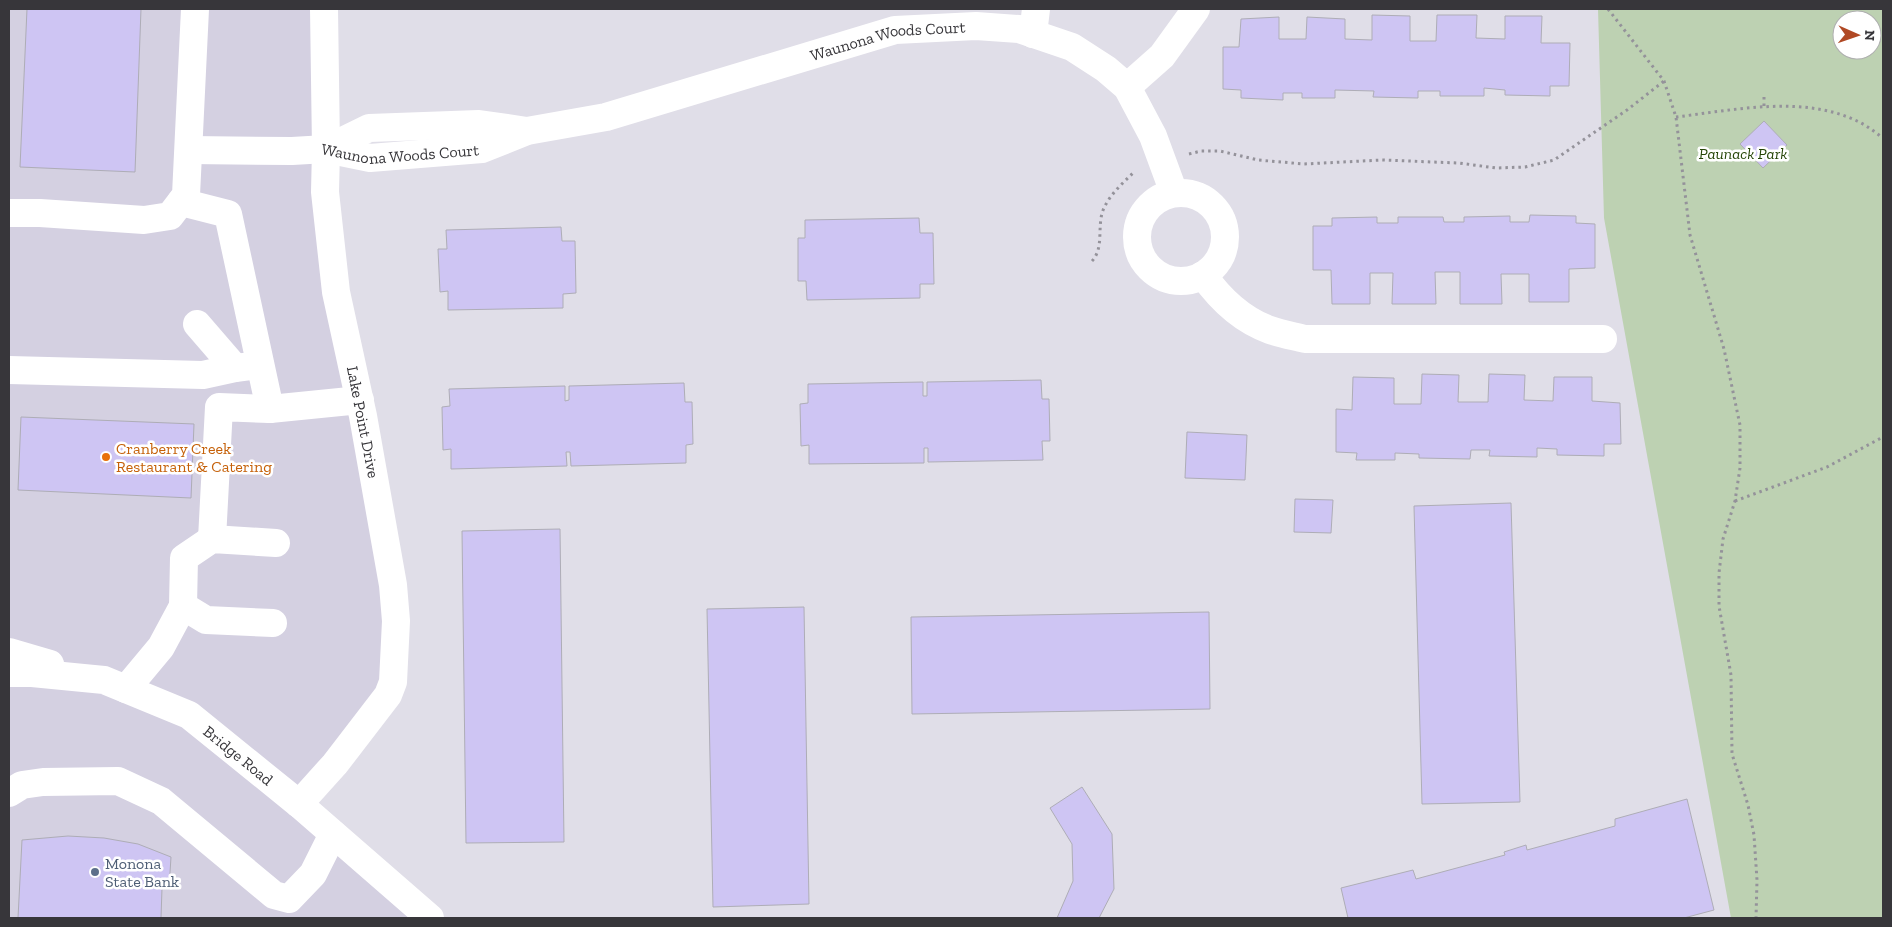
<svg xmlns="http://www.w3.org/2000/svg" width="1892" height="927" viewBox="0 0 1892 927" font-family="'Zilla Slab',serif">
	<rect width="100%" height="100%" fill="#e0dee8"/>
	<path fill="#d4d0e1" d="M9 9H324L326 149 363 416 393 682 299 804 431 918H9Z"/>
	<path fill="#bdd1b2" fill-rule="evenodd" d="M1598 9H1882L1883 918H1731L1604 218ZM1842 20H1872V50H1842Z"/>
	<path fill="#cec5f3" stroke="#aeadb6" d="M27 9H141L135 172 20 167Z
		M1372 15 1410 16V41H1436L1437 15H1477L1476 38 1505 39V16H1542L1541 43H1570L1569 86H1550V96L1505 95V90L1484 88V96H1440V91H1418V98L1373 97 1374 91 1335 90V98H1302V93H1283V100L1241 98V90L1223 89V47H1239L1241 19 1279 17V39H1306L1307 17 1345 19V39L1372 40Z
		M1764 121 1787 145 1763 168 1740 144Z
		M1530 215 1576 216V223L1595 224V268L1569 269V302H1529V274H1501L1502 304H1460V272H1435L1436 304H1392L1393 273H1370V304H1332L1331 270H1313V226H1332V218L1377 217V223H1398V217H1443L1444 222H1464V217L1510 216V222H1529Z
		M919 218 920 233H933L934 284H920V298L807 300 806 281H798V238H805V220Z
		M561 227 562 241H575L576 293 563 294V308L448 310V291L440 292 438 249H447L446 230Z
		M1422 374 1459 375 1458 402H1488L1489 374 1525 375 1524 400 1553 401 1554 377H1592V401L1620 403 1621 444H1604V456L1557 455V449L1537 448V457L1489 456 1490 450H1471L1470 459 1419 458V454L1395 453V460H1356L1357 453 1336 452V409L1352 410 1353 377 1394 378V404H1421Z
		M1041 380 1042 399H1049L1050 441H1042L1043 460 928 462V448H924V463L809 464V445L801 446 800 404 808 403V384L923 382V396H927V382Z
		M684 383 685 402H692L693 444 686 445V463L571 466 570 452H566L567 466 451 469V449L443 450 442 407 450 406 449 389 565 386V401L569 400V386Z
		M21 417 194 424 191 498 18 490Z
		M1187 432 1247 435 1245 480 1185 478Z
		M1295 499 1333 500 1331 533 1294 532Z
		M1511 503 1520 802 1422 804 1414 506Z
		M560 529 564 842 466 843 462 531Z
		M804 607 809 904 713 907 707 609Z
		M1209 612 1210 709 912 714 911 617Z
		M1082 787 1112 834 1114 889 1099 918H1057L1073 881 1072 844 1050 808Z
		M1687 799 1714 910 1684 918H1348L1341 888 1413 870 1416 879 1505 855 1504 852 1526 845 1527 850 1615 826V819Z
		M68 836 104 838 138 844 171 857 169 888H162L161 918H18L22 840Z"/>
	<g fill="none" stroke-linecap="round" stroke-linejoin="round">
		<path stroke="#94929a" stroke-width="3" stroke-dasharray="2.5 4" stroke-linecap="butt" d="M1608 9 1664 81 1676 117 1690 235 1724 349 1740 425V468L1735 501 1723 539 1719 573V606L1731 675 1732 754 1748 805 1754 835 1757 880 1756 918
			M1764 97V106
			M1676 117C1734 110 1806 94 1861 123 1869 127 1876 133 1883 138
			M1189 154 1201 151H1220L1258 160 1304 164 1382 160 1459 163 1496 168 1525 167 1554 160 1627 110 1664 81
			M1092 261C1105 247 1096 225 1104 208 1111 193 1124 182 1135 171
			M1735 501 1827 467 1883 437"/>
		<g stroke="#fff" stroke-width="28">
			<path d="M1033 34 1036 9"/>
			<path d="M1127 87 1162 56 1196 9"/>
			<path d="M326 149 369 128 479 124 527 131"/>
			<path id="s1" d="M189 150 292 151 326 149 370 158 482 149 527 131 606 117 895 30 976 26 1019 29 1072 47 1106 69 1127 87 1153 136 1174 193"/>
			<circle cx="1181" cy="237" r="44"/>
			<path d="M181 202 228 214 270 409"/>
			<path d="M9 213H40L144 220 170 216 186 195 195 9"/>
			<path d="M1203 275C1220 299 1242 320 1270 330 1281 334 1293 336 1305 339H1603"/>
			<path d="M197 324 235 368"/>
			<path d="M9 370 203 375 235 368 260 365"/>
			<path d="M212 539 219 407 270 409 360 400"/>
			<path d="M183 606 206 620 273 623"/>
			<path d="M9 652 50 664"/>
			<path id="s2" d="M9 673H32L104 680 189 715 299 804 430 918"/>
			<path d="M126 689 161 647 183 606 184 558 212 539 276 543"/>
			<path d="M9 793 22 785 43 782 118 781 161 801 274 895 289 899 313 874 333 834"/>
			<path d="M299 804 335 764 388 695 393 682 396 621 393 585 363 416 336 292 325 192 326 149 324 9"/>
		</g>
	</g>
	<circle fill="#e8710a" stroke="#fff" stroke-width="2" cx="106" cy="457" r="5"/>
	<circle fill="#5c6f8a" stroke="#fff" stroke-width="2" cx="95" cy="872" r="5"/>
	<g text-anchor="middle" dominant-baseline="central" stroke-width="5" stroke-linejoin="round" paint-order="stroke">
		<g font-size="16" fill="#37363a" stroke="#fff">
			<text stroke="none"><textPath href="#s1" startOffset="716">Waunona Woods Court</textPath></text>
			<text stroke="none"><textPath href="#s1" startOffset="212">Waunona Woods Court</textPath></text>
			<text transform="translate(363 422) rotate(79)">Lake Point Drive</text>
			<text stroke="none"><textPath href="#s2" startOffset="251">Bridge Road</textPath></text>
		</g>
		<g font-size="16" font-style="italic" fill="#254506" stroke="#fff">
			<text x="1743" y="153">Paunack Park</text>
		</g>
		<g font-size="16" fill="#c56008" stroke="#fff" text-anchor="start">
			<text x="116" y="448">Cranberry Creek<tspan x="116" dy="18">Restaurant &amp; Catering</tspan></text>
		</g>
		<g font-size="16" fill="#4e5e75" stroke="#fff" text-anchor="start">
			<text x="105" y="863">Monona<tspan x="105" dy="18">State Bank</tspan></text>
		</g>
	</g>
	<rect width="1892" height="927" fill="none" stroke="#37363a" stroke-width="20"/>
	<g transform="translate(1857 35) rotate(92)"><circle r="24" fill="#ffffff" stroke="#afafb0"/>
	<path d="M0-4L9 19L0 12L-9 19Z" fill="#b04924"/>
	<text y="-8" font-size="14" font-weight="bold" text-anchor="middle" fill="#37363a">N</text>
	</g>
</svg>
